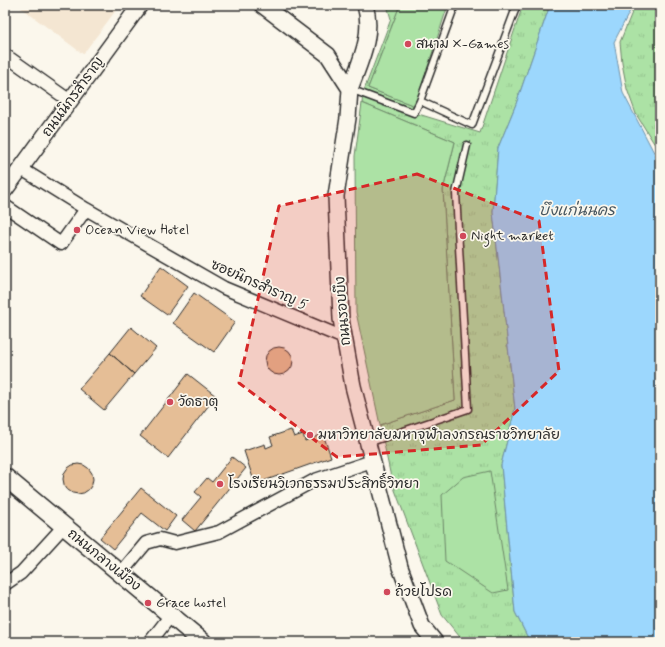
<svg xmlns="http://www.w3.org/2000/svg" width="665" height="647" viewBox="0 0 665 647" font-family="Mynerve,'Playpen Sans Thai',sans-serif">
	<defs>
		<pattern id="park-tufts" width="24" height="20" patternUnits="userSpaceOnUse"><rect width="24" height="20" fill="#ace2a5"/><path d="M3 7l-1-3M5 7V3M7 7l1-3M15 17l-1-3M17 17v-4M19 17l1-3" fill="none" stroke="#94c28e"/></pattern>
	</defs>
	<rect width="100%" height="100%" fill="#fbf7ec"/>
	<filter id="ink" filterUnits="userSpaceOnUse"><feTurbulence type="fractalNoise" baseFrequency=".025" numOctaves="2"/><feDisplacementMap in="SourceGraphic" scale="8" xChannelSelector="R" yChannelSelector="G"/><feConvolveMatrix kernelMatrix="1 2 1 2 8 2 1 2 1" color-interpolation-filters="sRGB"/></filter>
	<g filter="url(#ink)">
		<path fill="#f4e6d2" d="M17 5H120L83 54Z"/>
		<path fill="url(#park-tufts)" stroke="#6c8668" d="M387 5H400L368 88 415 106V113L480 133 523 5H550L516 104 498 148 493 212 515 409 501 465 515 612 530 642H464L442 615 392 482 380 425 455 400 443 190 455 142 362 103 363 93 391 19Z
			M635 5H660V153L636 114 627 89 622 63 620 42Z"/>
		<path fill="#ace2a5" stroke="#6c8668" d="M400 5H448L415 106 368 88Z
			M362 103 455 142 443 190 455 400 380 425 356 312 355 156Z
			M490 471 508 590 493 593 445 561 442 495 463 477Z"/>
		<path fill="#9cd7fd" stroke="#6f92a9" d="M550 5H633L614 42 623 93 660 164V642H530L515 612 501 465 515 409 493 212 498 148 516 104Z"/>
		<path fill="#e5be96" stroke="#2b2b2b" d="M161 266 188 286 167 315 140 296Z
			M194 293 235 322 214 352 173 323Z
			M131 327 156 348 134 374 110 353Z
			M265 361a14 14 0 1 1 28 0a14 14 0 1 1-28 0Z
			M110 353 134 374 104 410 79 389Z
			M188 374 216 396 168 458 140 436Z
			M291 430 294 437 303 434 305 441 323 434 331 457 255 484 244 451 265 444 266 448 273 445 270 437Z
			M232 457 246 468 195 531 182 520 201 497 195 492 207 478 212 482Z
			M63 479a15 15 0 1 1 30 0a15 15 0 1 1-30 0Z
			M141 488 176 516 165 531 142 513 113 549 100 538Z"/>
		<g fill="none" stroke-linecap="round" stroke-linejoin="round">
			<g stroke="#2b2b2b" stroke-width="9">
				<path id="service" d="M455 5 420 101 472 125 517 5
					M350 89 414 113 420 101
					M368 443 468 409 456 193 467 145"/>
			</g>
			<g stroke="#2b2b2b" stroke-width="15">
				<path id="minor" d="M5 55 70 101
					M20 168 86 209 224 288 344 338
					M5 206 61 244 86 209
					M121 573 146 543 160 539 175 543 219 532 315 480 372 461
					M5 584 21 573 63 527
					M150 642 171 615"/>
			</g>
			<g stroke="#2b2b2b" stroke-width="18">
				<path id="tertiary" d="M262 5 328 55 350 89 348 118 336 196 341 319 353 386 400 567 422 626 435 642
					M350 89C360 61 374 35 365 5
					M5 190 140 5"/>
			</g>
			<g stroke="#2b2b2b" stroke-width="20">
				<path id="secondary" d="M5 477 203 642"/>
			</g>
			<use href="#service" stroke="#fbf7ec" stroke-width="6"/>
			<use href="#minor" stroke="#fbf7ec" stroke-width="12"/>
			<use href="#tertiary" stroke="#fbf7ec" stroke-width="15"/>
			<use href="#secondary" stroke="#fbf7ec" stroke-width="17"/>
		</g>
	</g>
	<path fill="#d62828" fill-opacity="0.2" stroke="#d62828" stroke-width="3" stroke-dasharray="8 5" stroke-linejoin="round" d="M417 174 539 221 559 371 481 445 337 457 239 383 279 206Z"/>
	<g fill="#d1495b" stroke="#fbf7ec" stroke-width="1.5">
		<circle cx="408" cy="44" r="4"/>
		<circle cx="77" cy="230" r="4"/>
		<circle cx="463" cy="236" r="4"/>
		<circle cx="170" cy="402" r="4"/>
		<circle cx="310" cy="435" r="4"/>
		<circle cx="220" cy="484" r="4"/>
		<circle cx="387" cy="592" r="4"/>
		<circle cx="148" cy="603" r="4"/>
	</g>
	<g text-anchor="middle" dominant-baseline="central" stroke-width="3.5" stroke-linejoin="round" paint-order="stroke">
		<g font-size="14" fill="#2b2b2b" stroke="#fbf7ec" text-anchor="start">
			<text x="416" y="44">สนาม X-Games</text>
			<text x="85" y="230">Ocean View Hotel</text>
			<text x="471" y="236">Night market</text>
			<text x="178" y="402">วัดธาตุ</text>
			<text x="318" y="435">มหาวิทยาลัยมหาจุฬาลงกรณราชวิทยาลัย</text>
			<text x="228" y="484">โรงเรียนวิเวกธรรมประสิทธิ์วิทยา</text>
			<text x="395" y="592">ถ้วยโปรด</text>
			<text x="156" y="603">Grace hostel</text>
		</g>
		<g font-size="14" fill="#2b2b2b" stroke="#fbf7ec">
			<text transform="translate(73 97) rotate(-54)">ถนนนิกรสำราญ</text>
			<text transform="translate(259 285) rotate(24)">ซอยนิกรสำราญ 5</text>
			<text transform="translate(343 311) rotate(-95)">ถนนรอบบึง</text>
			<text transform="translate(104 560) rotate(39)">ถนนกลางเมือง</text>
		</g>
		<g font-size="15" font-style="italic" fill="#475660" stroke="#fbf7ec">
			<text x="577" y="211">บึงแก่นนคร</text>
		</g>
	</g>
	<rect width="665" height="647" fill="none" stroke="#fbf7ec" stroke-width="20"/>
	<rect x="10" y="10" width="645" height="627" fill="none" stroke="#2b2b2b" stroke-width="1.5" filter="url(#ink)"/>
</svg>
